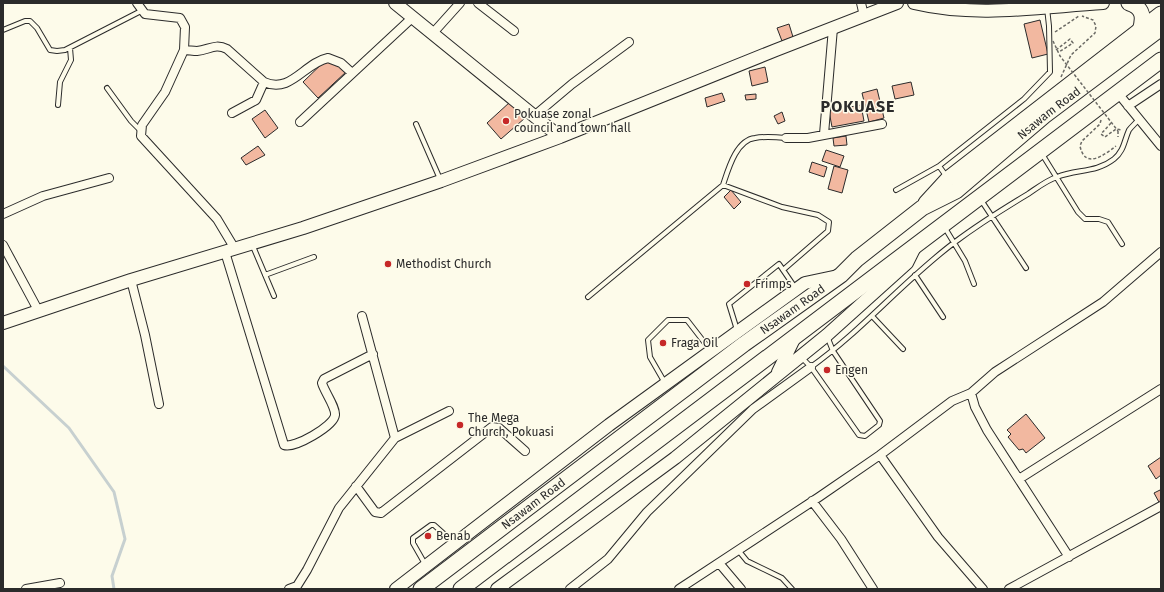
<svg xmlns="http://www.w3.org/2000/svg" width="1164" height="592" viewBox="0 0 1164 592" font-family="'Fira Sans',sans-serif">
	<rect width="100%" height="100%" fill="#fdfbea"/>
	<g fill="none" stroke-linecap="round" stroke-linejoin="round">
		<path stroke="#c7d0d0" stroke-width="3" d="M3 366 69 428 114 492 125 539 112 576 114 589"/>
	</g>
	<path fill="#f2b8a0" stroke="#2b2b2b" d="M1040 20 1048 54 1032 58 1024 24Z
		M789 24 793 37 782 41 777 28Z
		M331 55 347 71 318 98 303 82Z
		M765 67 768 82 752 86 749 71Z
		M911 82 914 95 895 99 892 86Z
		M877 89 884 118 869 122 862 93Z
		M722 93 725 101 707 107 705 98Z
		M756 94V99L746 100 745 95Z
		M510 102 525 118 501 139 487 123Z
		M861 105 864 121 832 127 829 111Z
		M265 110 278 128 265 138 252 119Z
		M782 112 785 121 778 124 774 116Z
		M846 136 847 145 834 146 833 138Z
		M258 146 265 155 246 165 241 158Z
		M826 150 844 156 840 167 822 161Z
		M812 162 827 167 824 177 809 172Z
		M834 166 848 170 842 193 828 189Z
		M731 190 741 202 734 209 724 197Z
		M1026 414 1045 438 1026 453 1023 449 1019 450 1008 437 1011 434 1007 430Z
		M1161 457V475L1156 479 1148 466Z
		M1160 490 1161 492 1160 504 1154 493Z"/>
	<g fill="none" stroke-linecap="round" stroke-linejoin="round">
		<g stroke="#2b2b2b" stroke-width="6">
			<path id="lane" d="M3 30 25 21H30L37 28 50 50 57 51 65 50 141 11
				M107 88 131 121 140 130
				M58 105 60 82 71 60 70 48
				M416 124 440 179
				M1042 154 1078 212 1085 219H1099L1108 222 1122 244
				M947 177 939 166 1024 99 1050 72 1049 26 1047 8
				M723 185 782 207 818 215 829 222 828 231 783 270
				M896 190 939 166
				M981 200 1026 268
				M945 228 965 261 974 284
				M252 244 274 296
				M265 275 314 257
				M915 275 943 317
				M588 297 723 185C728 170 736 140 755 138 765 136 776 137 786 138
				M872 316 903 349
				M737 330 729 304 779 264 796 289
				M801 357 811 367 859 435 865 436 879 425 880 421 833 351 827 336
				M811 367C863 330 904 280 955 242 979 224 1003 209 1028 194 1037 188 1047 180 1057 177 1077 169 1096 173 1114 159 1124 151 1124 141 1129 130 1132 126 1136 123 1139 119
				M665 383 650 357 648 340 668 320H687L711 351
				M738 550 747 561 782 578 792 589
				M425 564 413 543V538L431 525H434L453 542"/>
		</g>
		<g stroke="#2b2b2b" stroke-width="10">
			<path id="street" d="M137 3 145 14 180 18 185 27 184 50 165 92 142 125 141 136 217 219 235 249
				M478 3 514 31
				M861 3 864 16
				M433 33 460 3
				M184 50C188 50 193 51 197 51 209 50 215 43 227 49L264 82C291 94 304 63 328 58L341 63 352 73
				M1117 92 1161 146
				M1128 106 1161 84
				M232 113 256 100 264 82
				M534 116 572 84 629 42
				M300 122 413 17
				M824 134 833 28
				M786 138H808L882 124
				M3 214 43 196 109 178
				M3 245 38 310
				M225 252 284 445C294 449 334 426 335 415 336 407 324 391 322 383L324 379 373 354
				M131 280 145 335 159 404
				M362 316 395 438
				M971 393 975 407 987 430 1069 557
				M880 455 938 537 983 589
				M1019 479 1161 389
				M356 486 375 512 381 513 492 427 499 428 525 451
				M812 501 841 539 873 589
				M719 563 741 589
				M26 589 60 583
				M289 589 297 586 307 570 339 508 395 438 449 411
				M570 589 608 559 647 512 753 409 811 367
				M679 589 819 497 880 455 952 401 971 393 995 372 1103 302 1161 252
				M1009 589 1161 506"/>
		</g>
		<g stroke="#2b2b2b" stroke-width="14">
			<path id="secondary" d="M395 3 560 137
				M914 3C976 18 1040 7 1103 3
				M3 323 131 280 303 228 441 181 560 137 776 50 897 3
				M778 372 795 337
				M396 589 609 425 805 283 838 276
				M497 589 675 458 827 335 907 263 915 247"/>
		</g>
		<g stroke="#2b2b2b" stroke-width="17">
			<g id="highway">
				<path d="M1129 3C1144 8 1144 18 1140 31"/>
				<path d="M926 203 948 179 1161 14"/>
				<path id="s1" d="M421 589 744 344 841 275 857 259 922 208 956 191 1044 116 1161 28"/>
				<path d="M461 589 1161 60"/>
			</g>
		</g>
		<path stroke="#6a6964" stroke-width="1.5" stroke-dasharray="3 2" stroke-linecap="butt" d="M1055 32 1079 16
			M1056 50 1070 39 1073 43 1059 52
			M1061 77 1071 55 1095 33 1096 26 1093 20 1082 16
			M1101 120 1100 124 1082 141 1080 146C1085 170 1104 155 1116 146
			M1111 123 1101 134 1105 137 1116 129 1122 130
			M1118 131V137"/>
		<use href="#lane" stroke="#fdfbea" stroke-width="4"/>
		<use href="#street" stroke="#fdfbea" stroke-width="8"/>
		<use href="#secondary" stroke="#fdfbea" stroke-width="12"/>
		<use href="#highway" stroke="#fdfbea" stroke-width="15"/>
		<path stroke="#6a6964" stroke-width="1.5" stroke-dasharray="3 2" stroke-linecap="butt" d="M1053 41 1060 56 1118 131"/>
	</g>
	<g fill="#c62828" stroke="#fdfbea" stroke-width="1.5">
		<circle cx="506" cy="121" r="4"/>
		<circle cx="388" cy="264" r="4"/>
		<circle cx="747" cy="284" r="4"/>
		<circle cx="663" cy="343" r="4"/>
		<circle cx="827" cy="370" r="4"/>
		<circle cx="460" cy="425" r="4"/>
		<circle cx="428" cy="536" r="4"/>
	</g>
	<g text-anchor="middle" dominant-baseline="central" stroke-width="3" stroke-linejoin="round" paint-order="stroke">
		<g font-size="12" fill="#2b2b2b" stroke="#fdfbea" text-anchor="start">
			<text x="514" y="114">Pokuase zonal<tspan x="514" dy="14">council and town hall</tspan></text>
			<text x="396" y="264">Methodist Church</text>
			<text x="755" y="284">Frimps</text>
			<text x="671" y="343">Fraga Oil</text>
			<text x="835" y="370">Engen</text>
			<text x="468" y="418">The Mega<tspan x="468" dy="14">Church, Pokuasi</tspan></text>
			<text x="436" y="536">Benab</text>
		</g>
		<g font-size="12" fill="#2b2b2b" stroke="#fdfbea">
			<text stroke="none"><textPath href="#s1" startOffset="789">Nsawam Road</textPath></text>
			<text stroke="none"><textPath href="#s1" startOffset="465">Nsawam Road</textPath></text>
			<text stroke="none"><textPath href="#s1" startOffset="141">Nsawam Road</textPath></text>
		</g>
		<g font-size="16" font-weight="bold" letter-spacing="1" fill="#2b2b2b" stroke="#fdfbea">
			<text x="858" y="106">POKUASE</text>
		</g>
	</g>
	<rect width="1164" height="592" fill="none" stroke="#2b2b2b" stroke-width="8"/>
</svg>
